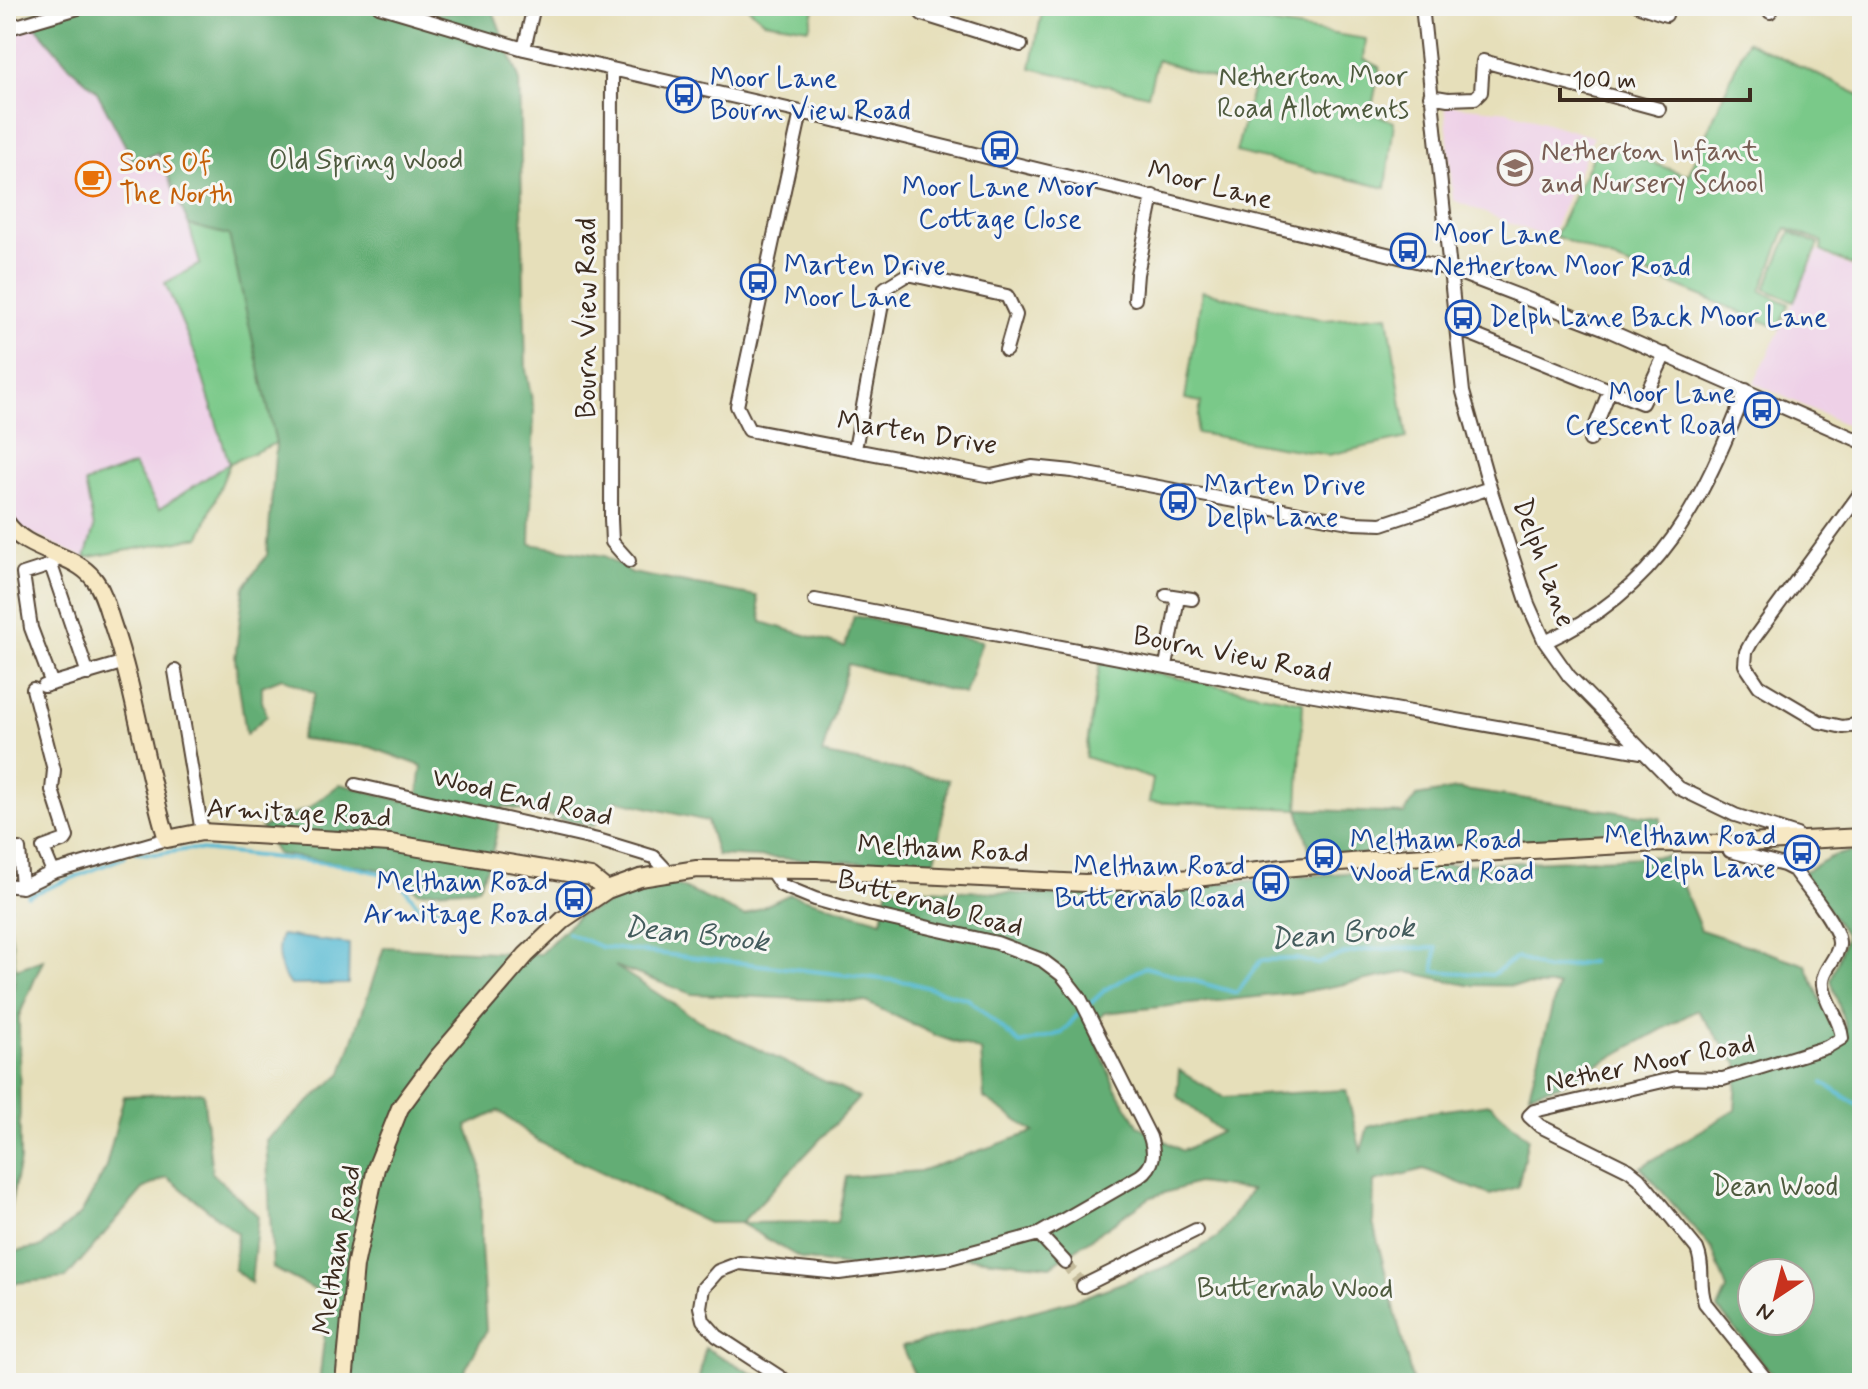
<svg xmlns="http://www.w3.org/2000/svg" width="1868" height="1389" viewBox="0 0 1868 1389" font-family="Mynerve,sans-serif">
	<rect width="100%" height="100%" fill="#f6f6f2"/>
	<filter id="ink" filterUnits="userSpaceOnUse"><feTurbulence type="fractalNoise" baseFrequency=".0125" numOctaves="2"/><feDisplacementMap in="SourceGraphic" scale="16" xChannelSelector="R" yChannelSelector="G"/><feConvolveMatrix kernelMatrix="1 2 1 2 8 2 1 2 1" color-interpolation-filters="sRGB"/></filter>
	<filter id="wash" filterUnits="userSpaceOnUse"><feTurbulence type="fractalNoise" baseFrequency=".006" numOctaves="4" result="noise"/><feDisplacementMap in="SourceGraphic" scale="32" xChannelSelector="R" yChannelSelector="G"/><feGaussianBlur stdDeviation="1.8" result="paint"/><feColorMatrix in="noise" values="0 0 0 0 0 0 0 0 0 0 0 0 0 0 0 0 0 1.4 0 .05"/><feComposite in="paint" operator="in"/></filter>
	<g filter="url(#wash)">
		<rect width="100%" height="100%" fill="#e6dfba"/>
		<path fill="#eed0e7" d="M34 24 70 67 96 90 134 162 158 153 189 225 200 264 165 283 196 356 230 463 159 509 94 528 85 558 19 527 6 502V37Z
			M1445 105 1508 111 1593 137 1550 239 1453 200Z
			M1818 251 1862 272V313L1851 336 1862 342V432L1754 383Z"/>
		<path fill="#7ac989" stroke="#5a7a54" stroke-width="2" d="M746 6H815L809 28 764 21Z
			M1043 6H1159L1366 39 1364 59 1380 67 1371 112 1394 122 1386 188 1236 152 1252 91 1157 60 1148 95 1031 68Z
			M1747 41 1862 96V270L1821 251 1822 242 1786 228 1761 291 1789 304 1779 328 1555 236 1599 143 1688 176Z
			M189 225 229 235 276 443 230 463 200 537 85 558 94 528 85 483 134 465 159 509 229 463 196 356 165 283 200 264Z
			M1790 232 1819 244 1794 301 1765 289Z
			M1202 291 1324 320 1388 315 1407 438 1328 455 1196 433 1201 402 1185 399Z
			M1100 663 1303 702 1298 809 1149 802 1153 779 1085 757Z
			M11 901 8 912 16 969 9 1024H6V904Z"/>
		<path fill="#63ad75" stroke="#4f6c4a" stroke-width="2" fill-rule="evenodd" d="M49 6H419L423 13 493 11 519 78 526 370 534 410 530 544 605 556 632 573 757 596 762 622 845 647 854 616 982 641 965 694 848 664 822 754 949 780 934 866 717 855 707 821 616 800 593 826 503 806 491 858 478 888 418 892 391 871 277 854 261 828 309 808 340 784 403 801 418 797 422 766 370 747 300 739 315 693 282 678 262 686V701L267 716 246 734 235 659 244 587 267 555 276 443 229 235 189 225 158 153 134 162 96 90 70 67 27 16Z
			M1457 789 1661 818V834L1312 858 1298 809 1404 814 1416 796Z
			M1862 849V1383L1778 1381 1718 1309 1727 1289 1712 1249 1641 1167 1735 1110 1738 1065 1697 1010 1563 1084 1529 1093 1558 986 1468 985 1408 972 1303 992 1104 1013 1091 1029 1115 1087 1139 1126 1183 1151 1221 1132 1177 1096 1179 1070 1223 1097 1346 1090 1361 1151 1368 1127 1423 1113 1490 1104 1528 1138 1518 1187 1490 1195 1424 1169 1374 1182 1373 1223 1413 1383H918L902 1347 1081 1298 1173 1264 1218 1237 1251 1190 1197 1183 1151 1197 1051 1266 963 1257 903 1275 802 1259 740 1223H708L539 1142 499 1111 467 1126 481 1165V1245L486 1331 458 1383H319L329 1297 273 1268 266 1140 342 1073 384 947 540 954 578 916 664 879 744 916 790 894 882 921 888 887 1066 896 1428 866 1670 856 1701 930 1806 965 1832 1027 1846 1029 1831 980 1846 936 1803 872 1833 856ZM615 966 692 994 866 1002 937 1036 981 1051 984 1098 1034 1132 920 1171 846 1177 837 1222 741 1223 859 1098 698 1020ZM1752 1273H1800V1321H1752Z
			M43 960 19 1016 20 1160 6 1228V1024L9 1023 16 969Z
			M203 1092 212 1173 258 1216 251 1283 234 1269 237 1233 167 1177 143 1189 66 1278 6 1284V1253L41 1247 81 1214 105 1170 124 1096Z
			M705 1348 770 1383H698Z"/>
		<path fill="#55bad3" stroke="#487278" stroke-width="2" d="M281 935 349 944 348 984 290 985C279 972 275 951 281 935Z"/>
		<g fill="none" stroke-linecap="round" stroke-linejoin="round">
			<path stroke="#55bad3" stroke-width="4" d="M137 853 158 854 190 849 346 865 396 877 420 908 448 909
				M28 896 125 857
				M6 908 10 907
				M568 933 601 947 908 982 968 999 1020 1044 1062 1033 1079 1013
				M1091 1003 1106 989 1145 967 1237 993 1261 960 1296 959 1318 964C1353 945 1397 949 1436 948L1434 971 1492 975 1517 957 1546 970 1591 962
				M1823 1083 1859 1106 1862 1111"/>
		</g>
	</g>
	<g filter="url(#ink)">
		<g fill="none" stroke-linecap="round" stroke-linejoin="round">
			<path stroke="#c4bb9b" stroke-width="12" stroke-dasharray="12 6" stroke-linecap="butt" d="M1065 1262 1083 1286"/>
			<g stroke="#554535" stroke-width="16">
				<path id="minor" d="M379 6 524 49 801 112 1449 269 1603 328 1862 442
					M917 6 922 14 1021 45
					M1422 6 1463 392 1490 488 1528 604 1545 642 1569 676 1679 788 1735 815 1797 835 1799 841
					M1639 6 1666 15
					M1770 12 1772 6
					M6 29 85 6
					M524 49 534 6
					M612 70 611 519 612 542 629 561
					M1430 96 1448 99 1475 98 1481 92 1483 61 1659 109
					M801 112 737 406 749 430 991 476 1032 467 1072 471 1354 523 1382 524 1490 488
					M1135 299 1137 274 1153 196
					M1456 328 1642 403 1665 354
					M1590 440 1609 392
					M855 449 885 288 908 274 1007 296 1016 315 1006 350
					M1862 491 1752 641 1746 652 1745 665 1759 686 1820 722 1843 727 1862 724
					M55 560 51 565 88 674
					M51 565 23 574 31 628 52 684
					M1166 595 1192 599
					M815 600 1297 692 1641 752
					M1545 642C1661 589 1702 502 1746 390
					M1166 666 1178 597
					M175 671 202 832
					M44 686 125 662
					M33 689 54 770 52 790 67 837 65 840 43 848 53 872
					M356 785 598 840 654 857 669 873
					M1727 844 1730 851 1784 865 1794 870C1805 886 1841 927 1839 945 1837 960 1821 970 1823 985 1825 1004 1840 1017 1842 1038L1827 1047 1723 1079 1676 1078 1534 1111 1529 1116 1540 1126 1629 1170 1639 1178 1697 1249C1705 1268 1698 1283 1705 1303L1769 1383
					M19 849 22 887
					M770 869 781 885 815 899 868 914 997 943 1042 960 1062 975 1080 998 1150 1137C1155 1153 1155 1165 1140 1176L1039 1234 946 1259 839 1273 739 1263 718 1271 703 1288 700 1307 703 1320 717 1336 789 1383
					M6 885 22 887 53 872 167 839
					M1039 1234 1065 1262
					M1083 1286 1196 1230"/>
			</g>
			<g stroke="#554535" stroke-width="20">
				<path id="secondary" d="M6 522C26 553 73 552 93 578 103 590 107 608 112 623 136 693 145 768 167 839L202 832 390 843 591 877 607 890
					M344 1383 355 1266 376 1168 400 1108 437 1058 526 955 564 919 607 890 640 878 697 869 816 870 1085 883 1196 878 1283 868 1409 857 1660 843 1727 844 1862 837"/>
			</g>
			<use href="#minor" stroke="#fff" stroke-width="12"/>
			<use href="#secondary" stroke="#f7e8c3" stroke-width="16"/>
		</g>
	</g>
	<defs>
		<g id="bus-ring" transform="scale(1.8)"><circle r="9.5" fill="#f6f6f2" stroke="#1a4fb4" stroke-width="1.5"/><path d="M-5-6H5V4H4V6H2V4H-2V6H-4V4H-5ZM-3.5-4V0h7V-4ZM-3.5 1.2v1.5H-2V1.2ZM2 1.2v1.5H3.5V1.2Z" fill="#1a4fb4"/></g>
		<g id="school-ring" transform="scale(1.8)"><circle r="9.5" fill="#f6f6f2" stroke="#8d6e63" stroke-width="1.5"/><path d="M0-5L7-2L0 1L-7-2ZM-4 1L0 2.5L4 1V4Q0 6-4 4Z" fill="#8d6e63"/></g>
		<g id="cafe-ring" transform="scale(1.8)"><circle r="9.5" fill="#f6f6f2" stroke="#e8710a" stroke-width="1.5"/><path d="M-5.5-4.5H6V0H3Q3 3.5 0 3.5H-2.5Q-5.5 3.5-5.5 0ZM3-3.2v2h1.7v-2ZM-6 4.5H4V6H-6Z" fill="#e8710a"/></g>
	</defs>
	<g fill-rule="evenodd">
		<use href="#bus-ring" x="684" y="95"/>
		<use href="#bus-ring" x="1000" y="149"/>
		<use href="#school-ring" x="1515" y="168"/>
		<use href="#cafe-ring" x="93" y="179"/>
		<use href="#bus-ring" x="1408" y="251"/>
		<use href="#bus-ring" x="758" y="282"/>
		<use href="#bus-ring" x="1463" y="318"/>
		<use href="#bus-ring" x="1762" y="410"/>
		<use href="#bus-ring" x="1178" y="502"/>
		<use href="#bus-ring" x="1802" y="853"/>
		<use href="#bus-ring" x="1324" y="857"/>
		<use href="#bus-ring" x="1271" y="883"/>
		<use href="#bus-ring" x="574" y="899"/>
	</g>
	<g text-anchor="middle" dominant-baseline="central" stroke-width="6" stroke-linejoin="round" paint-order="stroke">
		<g font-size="28" fill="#4e5a3e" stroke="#f6f6f2">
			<text x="1313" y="77">Netherton Moor<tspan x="1313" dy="32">Road Allotments</tspan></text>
			<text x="366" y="161">Old Spring Wood</text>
			<text x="1775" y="1187">Dean Wood</text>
			<text x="1295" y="1289">Butternab Wood</text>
		</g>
		<g font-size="28" fill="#164399" stroke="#f6f6f2" text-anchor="start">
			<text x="710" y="79">Moor Lane<tspan x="710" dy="32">Bourn View Road</tspan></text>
			<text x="1000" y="188" text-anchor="middle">Moor Lane Moor<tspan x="1000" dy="32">Cottage Close</tspan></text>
			<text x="1434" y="235">Moor Lane<tspan x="1434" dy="32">Netherton Moor Road</tspan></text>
			<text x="784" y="266">Marten Drive<tspan x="784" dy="32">Moor Lane</tspan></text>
			<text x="1489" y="318">Delph Lane Back Moor Lane</text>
			<text x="1736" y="394" text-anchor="end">Moor Lane<tspan x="1736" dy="32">Crescent Road</tspan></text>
			<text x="1204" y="486">Marten Drive<tspan x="1204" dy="32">Delph Lane</tspan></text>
			<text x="1776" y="837" text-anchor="end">Meltham Road<tspan x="1776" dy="32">Delph Lane</tspan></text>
			<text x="1350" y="841">Meltham Road<tspan x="1350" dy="32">Wood End Road</tspan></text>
			<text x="1245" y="867" text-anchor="end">Meltham Road<tspan x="1245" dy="32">Butternab Road</tspan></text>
			<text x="548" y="883" text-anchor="end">Meltham Road<tspan x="548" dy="32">Armitage Road</tspan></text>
		</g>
		<g font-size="28" fill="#785e54" stroke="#f6f6f2" text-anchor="start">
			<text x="1541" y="152">Netherton Infant<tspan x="1541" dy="32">and Nursery School</tspan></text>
		</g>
		<g font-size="28" fill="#c56008" stroke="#f6f6f2" text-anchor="start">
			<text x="119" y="163">Sons Of<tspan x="119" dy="32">The North</tspan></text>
		</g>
		<g font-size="28" fill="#3b2a1e" stroke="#f6f6f2">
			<text transform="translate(1210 186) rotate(14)">Moor Lane</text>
			<text transform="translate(587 318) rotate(-90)">Bourn View Road</text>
			<text transform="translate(917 434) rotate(9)">Marten Drive</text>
			<text transform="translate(1543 563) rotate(70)">Delph Lane</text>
			<text transform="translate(1232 655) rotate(11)">Bourn View Road</text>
			<text transform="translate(522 798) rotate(13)">Wood End Road</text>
			<text transform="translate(299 814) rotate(3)">Armitage Road</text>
			<text transform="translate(943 850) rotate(3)">Meltham Road</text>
			<text transform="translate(930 904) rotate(15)">Butternab Road</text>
			<text transform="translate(1650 1064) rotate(-11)">Nether Moor Road</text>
			<text transform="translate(338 1250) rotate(-80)">Meltham Road</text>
		</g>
		<g font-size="30" font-style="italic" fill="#445c5d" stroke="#f6f6f2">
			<text transform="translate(1342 934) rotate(-5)">Dean Brook</text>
			<text transform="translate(696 935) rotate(6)">Dean Brook</text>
		</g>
	</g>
	<rect width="1868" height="1389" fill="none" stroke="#f6f6f2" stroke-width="32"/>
	<g transform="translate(1776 1297) rotate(215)"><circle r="38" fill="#f6f6f2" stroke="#aba49d" stroke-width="2"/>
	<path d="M0-6L14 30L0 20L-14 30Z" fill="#c8321e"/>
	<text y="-12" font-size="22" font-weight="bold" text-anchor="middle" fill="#3b2a1e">N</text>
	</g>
	<path d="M1560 88v12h190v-12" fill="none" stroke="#3b2a1e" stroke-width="4"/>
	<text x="1572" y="88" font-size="24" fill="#3b2a1e" stroke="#f6f6f2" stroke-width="6" paint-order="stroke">100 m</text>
</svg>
